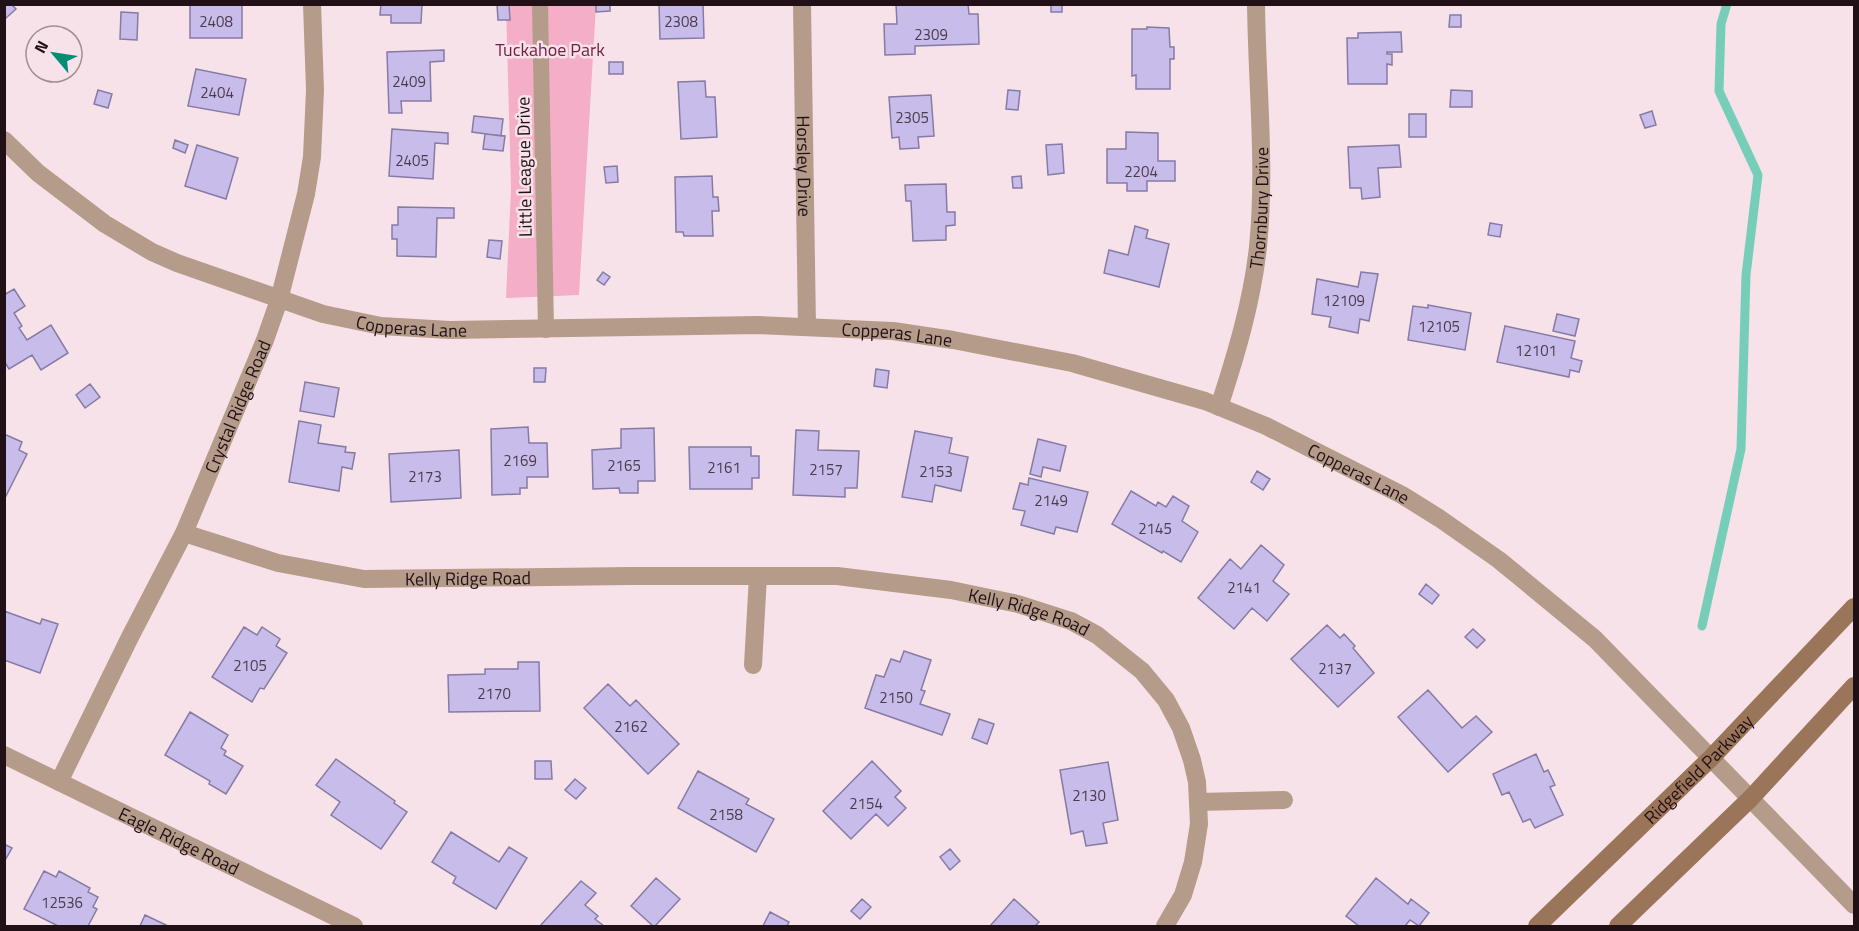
<svg xmlns="http://www.w3.org/2000/svg" width="1859" height="931" viewBox="0 0 1859 931" font-family="'Titillium Web',sans-serif">
	<rect width="100%" height="100%" fill="#f8e2e9"/>
	<path fill="#f4aec7" d="M506 5H596L579 295 506 298 511 189Z"/>
	<g fill="none" stroke-linecap="round" stroke-linejoin="round">
		<path stroke="#77ceb8" stroke-width="9" d="M1702 626 1741 449 1746 275 1758 175 1719 91 1721 24 1727 4"/>
	</g>
	<path fill="#c8bdea" stroke="#857ba5" stroke-width="1.5" d="M4 4H11L16 9 6 18 4 16Z
		M190 4H242V38H190Z
		M381 4H422L421 23H391V15H380Z
		M497 4H509L510 20H498Z
		M596 4H610V11L596 12Z
		M659 4H703L704 38 660 39Z
		M896 4H968L969 14H978L979 44 915 46V54L885 55 884 24H897Z
		M1051 4H1062V12H1051Z
		M121 12 138 13 137 40 120 39Z
		M1450 15H1461V27H1449Z
		M1147 27 1169 28 1170 47H1174V59H1170V89H1136V75L1132 76V29H1147Z
		M1401 32 1402 52H1387V54H1392V65L1387 64V84H1348L1347 38H1358V33Z
		M444 50V61L430 62 431 101H401L402 113H389L387 52Z
		M609 62H623V74H609Z
		M196 69 246 79 239 115 188 106Z
		M705 81 706 97H715L717 137 681 139 678 82Z
		M98 90 112 94 108 108 94 104Z
		M1008 90 1020 91 1018 110 1006 109Z
		M1451 90 1472 91V107H1450Z
		M931 95 934 136 918 137 919 148 900 149 899 137 892 138 889 97Z
		M1652 111 1656 125 1645 128 1640 115Z
		M1409 114H1426V137H1409Z
		M474 116 503 119 501 136 472 132Z
		M392 129 448 133V144L435 143 433 179 389 176Z
		M1126 132 1158 133V161H1175V181H1147V191H1127V183H1107V149H1126Z
		M485 134 505 136 503 151 483 149Z
		M175 140 188 145 185 153 173 148Z
		M1062 144 1064 173 1048 175 1046 145Z
		M197 145 238 158 226 199 185 186Z
		M1399 145 1401 167 1378 168 1380 197 1362 199 1361 188H1350L1348 147Z
		M617 166 618 182 606 183 604 167Z
		M712 176 713 197H718L719 211H712L713 236H684L683 232H676L675 177Z
		M1021 176 1022 188H1013L1012 177Z
		M946 184 947 212H955V225L946 226V240L913 241 911 201H906L905 185Z
		M398 207 454 208V218H437L436 257 397 256V239H392V225H398Z
		M1490 223 1502 225 1500 237 1488 235Z
		M1135 226 1148 230 1146 238 1169 244 1159 287 1104 273 1109 250 1128 255Z
		M489 240 502 241 500 259 487 257Z
		M603 272 610 277 604 285 597 280Z
		M1361 272 1378 274 1369 321 1360 319 1358 333 1329 327 1331 317 1312 314 1317 279 1358 287Z
		M14 289 25 306 14 313 22 326 19 328 27 340 51 325 68 353 41 370 32 355 9 369 4 361V295Z
		M1428 305 1471 313 1465 350 1408 340 1413 306 1428 308Z
		M1557 314 1579 319 1575 336 1553 331Z
		M1505 326 1575 341 1571 358 1582 361 1579 372 1570 370 1569 377 1497 362Z
		M534 368H546L545 382H534Z
		M876 369 889 371 887 388 874 386Z
		M305 382 339 388 334 417 300 411Z
		M90 384 100 397 85 408 76 395Z
		M299 421 321 425 318 443 346 447 345 452 355 453 352 469 342 467 339 491 289 482Z
		M528 427 529 443H547L548 477H527V488H520V494L492 495 491 429Z
		M654 428 655 481H638V493H620L619 488 593 489 592 450 621 448V429Z
		M796 430 819 431 818 450 859 451 857 488H845V497L793 495Z
		M915 431 952 438 949 453 968 457 961 491 935 485 932 502 902 497Z
		M4 434 22 442 19 450 27 454 4 500Z
		M1038 439 1066 446 1060 471 1043 467 1041 477 1030 474Z
		M689 447H751V456H759V478H752V489H690Z
		M459 450 461 498 391 502 389 454Z
		M1257 471 1270 479 1263 490 1251 482Z
		M1029 478 1088 492 1077 532 1056 527 1054 534 1021 525 1025 511 1013 509 1020 483 1028 485Z
		M1131 491 1156 506 1158 502 1166 507 1173 496 1189 506 1182 521 1198 532 1181 562 1163 551 1162 553 1112 524Z
		M1261 545 1284 565 1273 581 1289 594 1267 621 1252 608 1234 629 1198 598 1230 559 1241 569Z
		M1426 584 1439 595 1432 604 1419 594Z
		M4 611 40 624 42 619 58 624 40 673 4 660Z
		M1327 625 1340 638 1344 634 1355 646 1353 648 1374 673 1338 707 1291 659Z
		M244 627 257 635 262 627 280 639 276 646 287 653 264 689 260 688 252 702 212 677Z
		M1473 629 1485 640 1477 648 1465 637Z
		M904 651 931 660 921 690 925 691 920 704 950 714 942 735 865 708 876 675 884 677 891 659 900 662Z
		M518 662H539L540 711 449 712 448 675 485 674V669H518Z
		M608 684 630 706 636 700 679 744 648 774 584 708Z
		M1428 690 1462 728 1476 716 1492 732 1448 772 1398 717Z
		M190 712 228 735 221 748 226 751 224 755 243 766 226 794 209 784 210 781 165 755Z
		M979 719 994 724 987 744 972 738Z
		M1536 754 1544 772 1548 770 1555 785 1550 787 1563 815 1535 828 1530 819 1523 822 1509 792 1502 795 1493 774Z
		M336 759 395 801 394 803 407 812 381 849 331 815 340 802 316 785Z
		M535 761H551L552 779H535Z
		M872 761 901 791 895 797 906 808 888 826 876 814 851 839 823 811Z
		M1108 762 1118 820 1103 823 1107 843 1086 846 1083 831 1071 834 1060 770Z
		M698 771 749 799 746 804 774 819 756 852 678 808Z
		M575 779 586 788 576 799 565 790Z
		M451 832 499 862 509 847 527 858 496 909 453 883 456 877 432 862Z
		M4 844 12 848 4 862Z
		M950 849 960 861 950 870 940 857Z
		M44 871 56 877 59 871 90 888 88 892 98 897 93 907 97 909 88 926H58L24 909Z
		M656 878 680 899 655 926H653L631 906Z
		M1376 878 1408 904 1411 899 1429 913 1419 926 1410 920 1405 926H1359L1346 916Z
		M581 881 596 893 585 905 598 916 595 919 604 926H540Z
		M862 899 871 907 860 919 851 911Z
		M1014 899 1039 922 1035 926H990Z
		M770 912 789 922 787 926H763Z
		M145 915 168 926H140Z"/>
	<g fill="none" stroke-linecap="round" stroke-linejoin="round">
		<path stroke="#b59b89" stroke-width="16" d="M540 4 546 330"/>
		<g stroke="#b59b89" stroke-width="18">
			<path id="s1" d="M802 4 807 327"/>
			<path id="s2" d="M1219 407C1236 355 1252 302 1258 247 1266 167 1257 85 1256 4"/>
			<path id="s3" d="M184 533 278 563 364 579 631 576H837L951 590 1018 604 1071 621 1097 635 1142 671 1166 700 1181 728 1192 760 1197 782 1199 824 1193 862 1183 895 1165 926"/>
			<path d="M753 665 758 576"/>
			<path id="s4" d="M4 755 354 926"/>
			<path id="s5" d="M59 782 130 637 184 533 265 340 279 300 306 194 312 157 315 90 312 4"/>
			<path d="M1198 802 1284 800"/>
		</g>
		<path stroke="#b59b89" stroke-width="18" id="s6" d="M4 140 38 173 105 224 152 252 177 263 323 314 381 326 450 330 759 325 893 331 953 340 1072 363 1205 401 1266 426 1402 495 1439 518 1499 560 1595 639 1854 905"/>
		<g stroke="#9b755a" stroke-width="18">
			<path id="s7" d="M1537 926 1711 758 1854 607"/>
			<path d="M1618 926 1751 798 1854 686"/>
		</g>
	</g>
	<g text-anchor="middle" dominant-baseline="central" stroke-width="5" stroke-linejoin="round" paint-order="stroke">
		<g font-size="15" fill="#4c3b4c">
			<text x="216" y="21">2408</text>
			<text x="681" y="21">2308</text>
			<text x="931" y="34">2309</text>
			<text x="409" y="81">2409</text>
			<text x="217" y="92">2404</text>
			<text x="912" y="117">2305</text>
			<text x="412" y="160">2405</text>
			<text x="1141" y="171">2204</text>
			<text x="1344" y="300">12109</text>
			<text x="1439" y="326">12105</text>
			<text x="1536" y="350">12101</text>
			<text x="520" y="460">2169</text>
			<text x="624" y="465">2165</text>
			<text x="724" y="467">2161</text>
			<text x="826" y="469">2157</text>
			<text x="936" y="471">2153</text>
			<text x="425" y="476">2173</text>
			<text x="1051" y="500">2149</text>
			<text x="1155" y="528">2145</text>
			<text x="1244" y="587">2141</text>
			<text x="250" y="665">2105</text>
			<text x="1335" y="668">2137</text>
			<text x="494" y="693">2170</text>
			<text x="896" y="697">2150</text>
			<text x="631" y="726">2162</text>
			<text x="1089" y="795">2130</text>
			<text x="866" y="803">2154</text>
			<text x="726" y="814">2158</text>
			<text x="62" y="902">12536</text>
		</g>
		<g font-size="18" fill="#6f1d43" stroke="#f8e2e9">
			<text x="550" y="49">Tuckahoe Park</text>
		</g>
		<g font-size="18" fill="#221017" stroke="#f8e2e9">
			<text stroke="none"><textPath href="#s1" startOffset="162">Horsley Drive</textPath></text>
			<text transform="translate(524 167) rotate(-91)">Little League Drive</text>
			<text stroke="none"><textPath href="#s2" startOffset="204">Thornbury Drive</textPath></text>
			<text stroke="none"><textPath href="#s6" startOffset="458">Copperas Lane</textPath></text>
			<text stroke="none"><textPath href="#s6" startOffset="944">Copperas Lane</textPath></text>
			<text stroke="none"><textPath href="#s5" startOffset="416">Crystal Ridge Road</textPath></text>
			<text stroke="none"><textPath href="#s6" startOffset="1430">Copperas Lane</textPath></text>
			<text stroke="none"><textPath href="#s3" startOffset="290">Kelly Ridge Road</textPath></text>
			<text stroke="none"><textPath href="#s3" startOffset="855">Kelly Ridge Road</textPath></text>
			<text stroke="none"><textPath href="#s7" startOffset="225">Ridgefield Parkway</textPath></text>
			<text stroke="none"><textPath href="#s4" startOffset="195">Eagle Ridge Road</textPath></text>
		</g>
	</g>
	<rect width="1859" height="931" fill="none" stroke="#221017" stroke-width="12"/>
	<g transform="translate(54 54) rotate(299)"><circle r="28" fill="#f8e2e9" stroke="#a28e95" stroke-width="1.5"/>
	<path d="M0-4.5L10 22L0 15L-10 22Z" fill="#008d76"/>
	<text y="-9" font-size="16" font-weight="bold" text-anchor="middle" fill="#221017">N</text>
	</g>
</svg>
